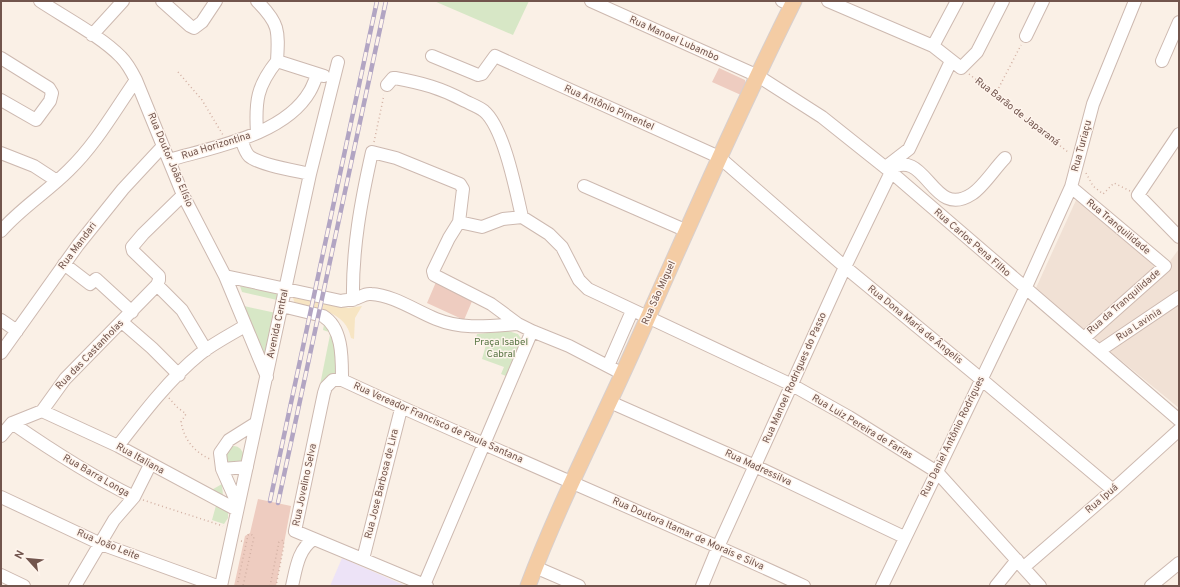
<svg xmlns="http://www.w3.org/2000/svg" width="1180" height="587" viewBox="0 0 1180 587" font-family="Overpass,sans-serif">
	<rect width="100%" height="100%" fill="#faf0e6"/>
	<path fill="#f1e1d5" d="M1077 198 1159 267 1086 332 1036 288Z
		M1179 249V408L1090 335 1170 261Z"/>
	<path fill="#ede3f7" d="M342 558 406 586H330Z"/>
	<path fill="#d7e7c6" d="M434 1H529L513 35Z
		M240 286 278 294 277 300 242 292Z
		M244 306 276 313 267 362Z
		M325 319 331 321 341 368 317 400 330 335 329 332 323 330Z
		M508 331 518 334 522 340 506 376 501 374 504 367 482 359 486 345 475 342 477 334Z
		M225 455a9 9 0 1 1 18 0a9 9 0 1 1-18 0Z
		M222 484 223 496 208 492Z
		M217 502 228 510V518L224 524 212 520Z"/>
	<path fill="#f7e5c3" d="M297 294 348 308 362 306 355 318 354 339 351 338C346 311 318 309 295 304L293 298Z"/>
	<path fill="#eeccc0" d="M719 68 745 80 746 86 741 95 712 82Z
		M436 282 473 299 464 320 427 303Z
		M258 499 291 506 276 586H234L245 536 250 533Z"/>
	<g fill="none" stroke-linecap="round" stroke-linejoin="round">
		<g stroke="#cdb9b0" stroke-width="14">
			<path id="minor" d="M40 1C64 17 102 37 121 57 127 63 132 72 136 80L183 195 225 276 267 377
				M162 1 190 26 194 28 202 22 216 1
				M257 1C279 23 279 30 277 61L324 76
				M591 1 758 76 822 117 891 172 1179 420
				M782 1 792 4
				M828 1 933 46 961 68 977 52 1003 1
				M92 35 123 1
				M1026 36 1043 1
				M933 46 957 1
				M432 56 478 75 482 74 495 56 719 157 845 267 981 379 1113 490
				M1 58 49 88 52 93 50 101 36 120 1 100
				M1162 61 1179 22
				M387 85 393 78H395C422 83 441 88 465 101 471 104 479 107 484 111 504 128 516 191 522 217
				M257 133C255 101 257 86 277 61
				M1179 134 1138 195 1179 237
				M241 139C243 144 245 152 249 156 259 165 297 171 310 174
				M1 153 34 166 57 181
				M169 160C214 147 285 135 310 91 313 86 315 79 318 74
				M887 166 909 149 951 61
				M888 170C927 144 931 221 972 194 983 187 995 168 1005 158
				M584 186 687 231
				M1071 187 1165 266 1084 338
				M459 222 482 227 503 219 522 217 549 234 562 247 579 280 588 289 792 385 849 417 937 472 1040 586
				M459 222 449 238 433 271 434 275 491 304 518 324 532 331 569 346 623 374
				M1 231C21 208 47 192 69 170 96 144 115 110 136 80
				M64 264 90 284 96 279 132 312
				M225 276 341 301C345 300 350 300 354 299 360 298 364 293 371 294 393 295 416 311 436 319 463 330 490 326 518 324
				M157 285 182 310 206 350
				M353 300C352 249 361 201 372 152L396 158 460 184 463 189 459 222
				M282 306 323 316C343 328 342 359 342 380 495 451 651 515 804 586
				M1 320 17 331
				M122 322 152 348 179 375
				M1099 351 1179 297
				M1 353 78 245 123 189 163 146
				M608 366 632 311
				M342 380H333L326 387 324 393 295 531 427 586
				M610 402 755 466 904 537
				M42 411 118 446 237 510
				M12 423C51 450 91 476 134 497
				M1 436 12 423 42 411 65 379 157 285 159 280V276L133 251 132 247 143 234 183 195
				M118 446C141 416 170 378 200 354 214 343 230 335 245 326
				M222 469 247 467
				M1 497 101 544 217 586
				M238 505 222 469 220 453 229 440 256 423
				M363 559 401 409
				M535 567 579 586
				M1024 567 1113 490 1179 430
				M1 575 24 586
				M424 585 532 331
				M75 586 114 520 134 497 150 465
				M221 586 310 174 338 62
				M292 586C296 569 298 549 314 539
				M702 586 718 547 845 267 891 172
				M882 586 1025 289 1071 187 1093 104 1135 1
				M996 586 1017 560
				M1151 586 1179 563"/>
		</g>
		<g stroke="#d8cfcd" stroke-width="17">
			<path id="major" d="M528 586C558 506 597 431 632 353 685 235 736 117 794 1"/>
		</g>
		<path stroke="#d2b0a3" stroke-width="1.5" stroke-dasharray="1 3" stroke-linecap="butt" d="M178 72 202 100 223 135
			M969 74 1068 152
			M995 95 1021 45
			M374 142 384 95
			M1086 173 1093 186 1103 194 1114 183 1130 191
			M169 398 177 407 186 414 181 422C184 439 194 452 210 459
			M143 500 223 526
			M241 541 245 542"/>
		<use href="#minor" stroke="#fff" stroke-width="12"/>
		<use href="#major" stroke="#f4cca4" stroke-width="15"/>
		<g stroke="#b2a5c3" stroke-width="4.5">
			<path id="rail" d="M270 501 377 1
				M278 503 386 1"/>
		</g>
		<use href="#rail" stroke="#fef4ec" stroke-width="3" stroke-dasharray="9" stroke-linecap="butt"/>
		<path stroke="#d2b0a3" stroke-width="1.5" stroke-dasharray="1 3" stroke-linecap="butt" d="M237 586 248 535 251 534 254 537 243 586
			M270 586 279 542 283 540 284 545 276 586"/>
	</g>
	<g text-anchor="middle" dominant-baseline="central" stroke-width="3" stroke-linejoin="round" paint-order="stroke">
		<g font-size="10" fill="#72554d" stroke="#fef4ec">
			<text transform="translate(674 39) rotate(24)">Rua Manoel Lubambo</text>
			<text transform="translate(609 108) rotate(24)">Rua Antônio Pimentel</text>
			<text transform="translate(1017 112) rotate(38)">Rua Barão de Japaraná</text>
			<text transform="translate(216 146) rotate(-17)">Rua Horizontina</text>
			<text transform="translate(1082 146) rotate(-75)">Rua Turiaçu</text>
			<text transform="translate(170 160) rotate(67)">Rua Doutor João Elísio</text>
			<text transform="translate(1118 227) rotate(40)">Rua Tranquilidade</text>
			<text transform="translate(972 243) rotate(41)">Rua Carlos Pena Filho</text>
			<text transform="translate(78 246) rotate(-53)">Rua Mandari</text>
			<text transform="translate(659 293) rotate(-66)">Rua São Miguel</text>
			<text transform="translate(1124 302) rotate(-41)">Rua da Tranquilidade</text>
			<text transform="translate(278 324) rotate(-78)">Avenida Central</text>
			<text transform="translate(915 325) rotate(39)">Rua Dona Maria de Ângelis</text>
			<text transform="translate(1139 325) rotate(-33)">Rua Lavinia</text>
			<text transform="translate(90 355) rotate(-46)">Rua das Castanholas</text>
			<text transform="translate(795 378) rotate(-66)">Rua Manoel Rodrigues do Passo</text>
			<text transform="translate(438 423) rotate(24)">Rua Vereador Francisco de Paula Santana</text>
			<text transform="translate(862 427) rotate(31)">Rua Luiz Pereira de Farias</text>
			<text transform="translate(953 437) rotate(-64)">Rua Daniel Antônio Rodrigues</text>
			<text transform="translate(140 459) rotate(29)">Rua Italiana</text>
			<text transform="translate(758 468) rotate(25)">Rua Madressilva</text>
			<text transform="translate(96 476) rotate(30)">Rua Barra Longa</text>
			<text transform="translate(382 484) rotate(-76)">Rua Jose Barbosa de Lira</text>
			<text transform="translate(305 485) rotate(-78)">Rua Jovelino Selva</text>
			<text transform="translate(1102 499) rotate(-41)">Rua Ipuá</text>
			<text transform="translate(688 534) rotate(24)">Rua Doutora Itamar de Morais e Silva</text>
			<text transform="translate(108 545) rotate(22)">Rua João Leite</text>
		</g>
		<g font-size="10" fill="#5a7746" stroke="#fef4ec">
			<text x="501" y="342">Praça Isabel<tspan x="501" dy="12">Cabral</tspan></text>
		</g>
	</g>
	<rect width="1180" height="587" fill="none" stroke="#72554d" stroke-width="4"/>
	<g transform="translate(28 559) rotate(297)" stroke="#fef4ec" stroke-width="3" paint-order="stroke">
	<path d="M0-3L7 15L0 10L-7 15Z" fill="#72554d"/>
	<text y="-6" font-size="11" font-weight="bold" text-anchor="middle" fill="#72554d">N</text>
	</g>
</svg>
